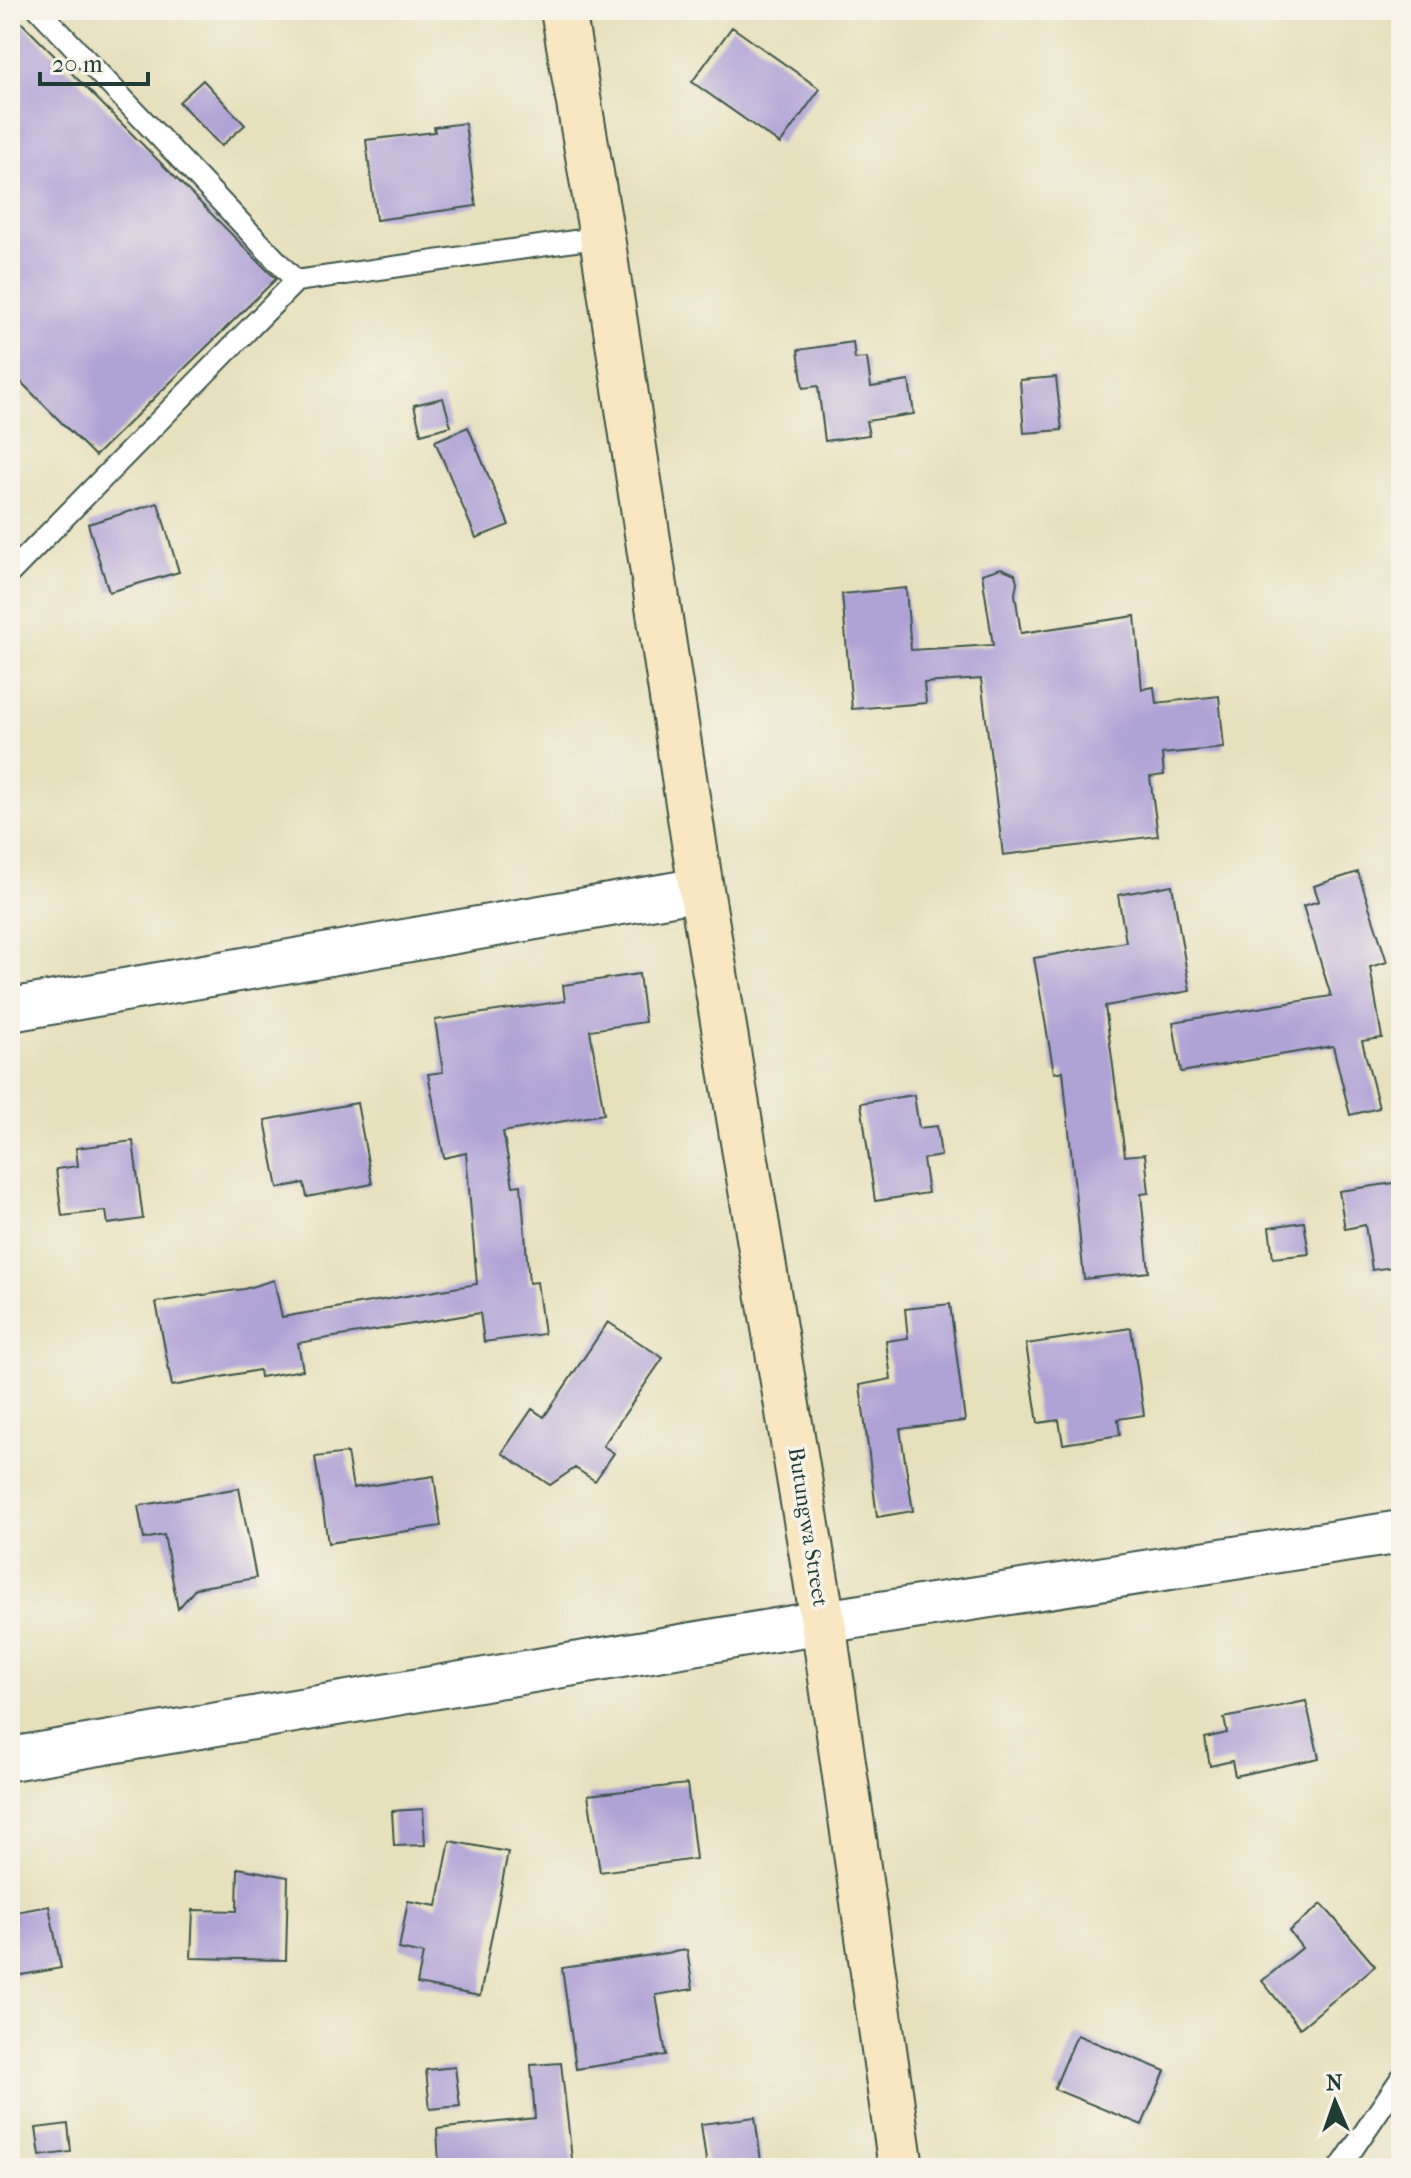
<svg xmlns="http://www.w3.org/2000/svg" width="1411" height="2178" viewBox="0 0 1411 2178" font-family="'IM FELL French Canon',serif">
	<rect width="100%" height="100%" fill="#f7f3e8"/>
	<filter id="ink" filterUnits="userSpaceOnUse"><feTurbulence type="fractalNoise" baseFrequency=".0125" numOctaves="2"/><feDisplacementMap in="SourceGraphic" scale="16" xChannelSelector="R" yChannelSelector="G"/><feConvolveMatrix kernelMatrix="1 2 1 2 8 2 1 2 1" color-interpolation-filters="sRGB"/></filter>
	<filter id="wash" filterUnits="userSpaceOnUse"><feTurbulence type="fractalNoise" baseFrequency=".006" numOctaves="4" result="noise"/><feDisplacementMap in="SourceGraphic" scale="32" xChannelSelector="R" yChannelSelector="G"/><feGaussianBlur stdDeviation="1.8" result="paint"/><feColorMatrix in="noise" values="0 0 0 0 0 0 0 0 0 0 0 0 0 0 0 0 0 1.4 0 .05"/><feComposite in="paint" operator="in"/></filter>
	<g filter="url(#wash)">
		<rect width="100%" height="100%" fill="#e7e0bd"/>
		<g id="blocks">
			<path fill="#afa2d5" d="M10 11 276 279 95 456 10 371Z
				M732 27 820 89 780 144 692 82Z
				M203 80 245 125 221 146 179 102Z
				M465 123 476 206 376 220 366 140 435 132 434 127Z
				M853 342 855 359 867 358 871 387 909 381 914 414 866 421 869 435 825 441 818 386 803 388 798 350Z
				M1056 377 1062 430 1024 433 1020 380Z
				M443 398 451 426 421 434 414 405Z
				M468 427 509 525 476 538 435 441Z
				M158 503 179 572 109 592 88 524Z
				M1001 568 1015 574 1017 582 1015 594 1021 633 1135 616 1142 689 1154 687 1156 703 1219 696 1224 748 1162 754 1164 775 1150 777 1158 836 1003 855 981 679 924 683 926 703 852 709 842 594 906 588 911 650 993 645 982 574Z
				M1358 872 1387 962 1370 967 1382 1038 1362 1041 1379 1108 1350 1115 1333 1046 1181 1072 1173 1022 1331 996 1303 906 1319 901 1314 886Z
				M1172 885 1190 991 1105 1006 1125 1156 1145 1154 1149 1193 1141 1194 1149 1272 1084 1279 1063 1071 1054 1073 1034 958 1126 942 1118 895Z
				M639 974 645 1022 590 1030 604 1114 503 1132 513 1186 521 1185 529 1283 537 1282 544 1334 484 1342 480 1313 298 1343 303 1370 260 1377 259 1370 172 1386 156 1302 244 1289 274 1280 282 1317 477 1284 466 1153 444 1158 428 1074 443 1072 435 1020 565 1001 563 985Z
				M914 1095 919 1128 937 1126 941 1156 923 1159 928 1193 875 1201 861 1103Z
				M357 1103 372 1184 307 1197 304 1183 278 1188 265 1120Z
				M133 1141 143 1219 108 1224 106 1211 62 1216 56 1169 78 1166 76 1148Z
				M1401 1182V1266L1372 1270 1365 1225 1345 1229 1339 1191Z
				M1304 1222 1309 1254 1273 1258 1269 1227Z
				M950 1304 965 1421 900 1429 913 1511 877 1517 860 1385 891 1379 886 1341 908 1338 905 1309Z
				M608 1322 663 1358 603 1446 614 1453 595 1481 575 1468 550 1485 502 1453 532 1409 544 1417Z
				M1131 1328 1144 1415 1118 1419 1120 1435 1063 1444 1059 1420 1038 1423 1026 1344Z
				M347 1453 353 1488 434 1476 441 1526 328 1543 315 1457Z
				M239 1488 256 1578 196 1588 178 1609 164 1535 144 1539 138 1506Z
				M1306 1701 1319 1758 1235 1776 1232 1761 1210 1766 1205 1738 1227 1733 1224 1718Z
				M687 1784 696 1859 600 1872 588 1795Z
				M423 1809 425 1845 394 1846 392 1811Z
				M450 1841 508 1852 480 1996 417 1984 423 1954 399 1949 408 1901 437 1906Z
				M238 1868 288 1877 286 1960 191 1958 193 1910 237 1911Z
				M1322 1904 1375 1966 1300 2028 1262 1981 1302 1948 1289 1931Z
				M49 1906 61 1968 10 1977V1913Z
				M687 1950 693 1989 656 1995 666 2055 576 2069 562 1968Z
				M1077 2035 1165 2071 1142 2125 1054 2089Z
				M561 2063 573 2168 439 2165 437 2129 535 2118 531 2065Z
				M455 2067 460 2106 430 2109 426 2070Z
				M755 2117 762 2168H707L701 2124Z
				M68 2124 71 2152 40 2156 36 2128Z"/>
		</g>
	</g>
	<g filter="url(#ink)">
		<use href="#blocks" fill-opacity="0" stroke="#3d5549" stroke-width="2"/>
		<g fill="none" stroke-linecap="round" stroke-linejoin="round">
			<g stroke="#3d5549" stroke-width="24">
				<path id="service" d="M39 10 296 281 602 237
					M10 573 296 281
					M1340 2168 1401 2078"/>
			</g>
			<g stroke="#3d5549" stroke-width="46">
				<path id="minor" d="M10 1010 701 889
					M10 1759 823 1622 1401 1532"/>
			</g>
			<g stroke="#3d5549" stroke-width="48">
				<path id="secondary" d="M563 10 602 237 701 889 823 1622 901 2168"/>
			</g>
			<use href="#service" stroke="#fff" stroke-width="20"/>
			<use href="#minor" stroke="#fff" stroke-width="42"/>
			<use href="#secondary" stroke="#f9e7c3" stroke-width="44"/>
		</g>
	</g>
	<g text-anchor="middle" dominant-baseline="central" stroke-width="7" stroke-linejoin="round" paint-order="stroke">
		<g font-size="22" fill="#1f3d34" stroke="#f7f3e8">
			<text transform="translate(808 1527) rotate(81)">Butungwa Street</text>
		</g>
	</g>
	<rect width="1411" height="2178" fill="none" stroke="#f7f3e8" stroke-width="40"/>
	<g transform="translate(1335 2102) rotate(358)" stroke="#f7f3e8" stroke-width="6" paint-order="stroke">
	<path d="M0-6L14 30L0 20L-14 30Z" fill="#1f3d34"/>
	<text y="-12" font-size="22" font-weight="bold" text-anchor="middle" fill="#1f3d34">N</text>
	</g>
	<path d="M40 72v12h108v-12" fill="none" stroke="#1f3d34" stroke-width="4"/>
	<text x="52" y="72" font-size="24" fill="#1f3d34" stroke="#f7f3e8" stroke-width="6" paint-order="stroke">20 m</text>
</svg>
